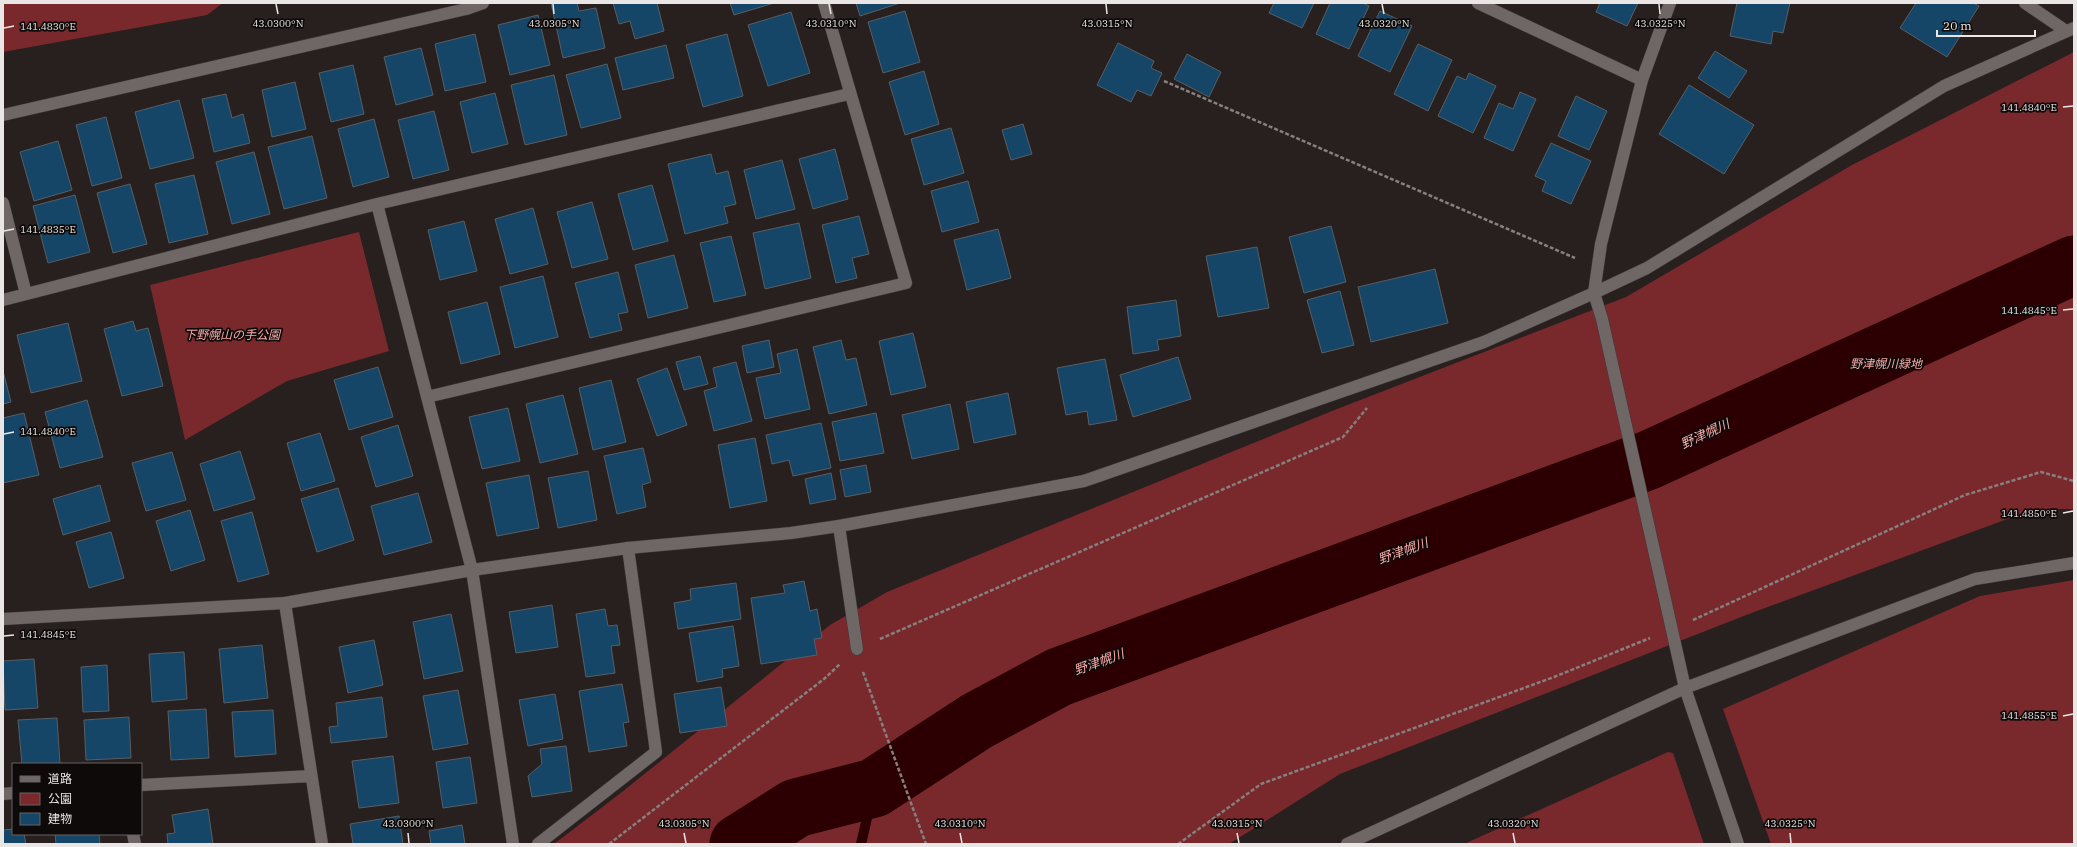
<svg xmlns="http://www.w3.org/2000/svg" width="2077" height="847" viewBox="0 0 2077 847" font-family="'IBM Plex Serif','Noto Sans JP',serif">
	<rect width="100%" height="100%" fill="#27201f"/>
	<path fill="#79292c" d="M3 3H223L207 15 3 52Z
		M2074 52V509H2035L1754 612 1340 774 1229 844H554L622 792 830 625 887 592 1332 411 1626 297 1852 165Z
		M359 232 389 351 287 381 185 440 150 285Z
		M2074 580V844H1771L1723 709 1980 596Z
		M1668 752 1673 753 1704 844H1464Z"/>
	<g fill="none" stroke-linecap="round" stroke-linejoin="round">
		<path stroke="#2c0003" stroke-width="10" d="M861 844 874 788"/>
		<path stroke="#2c0003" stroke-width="59" d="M739 844 796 808 874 788 977 721 1059 677 1649 460 2074 265"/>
	</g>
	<path fill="#154667" stroke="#585e63" d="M551 3H577L579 11 596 8 605 48 563 58Z
		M613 3H657L664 31 635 39 630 21 619 24Z
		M730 3H774L734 15Z
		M856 3H900L860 16Z
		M1274 3H1314L1302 28 1269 13Z
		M1330 3H1363L1369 6 1349 49 1316 34Z
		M1600 3H1638L1627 26 1596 12Z
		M1737 3H1790L1783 33 1773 31 1771 44 1730 36Z
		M1916 3H1973L1979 6 1947 57 1900 28Z
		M905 11 920 62 883 73 868 22Z
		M1380 11 1412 26 1390 72 1358 56Z
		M791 12 810 73 768 86 748 25Z
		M538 15 550 65 510 75 498 25Z
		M475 34 486 82 445 91 435 44Z
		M727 34 743 96 703 107 686 45Z
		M1118 43 1154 61 1151 68 1162 73 1151 96 1137 90 1131 102 1097 85Z
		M1418 44 1452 60 1428 111 1394 94Z
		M666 45 674 78 623 90 615 58Z
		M421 48 433 95 396 105 384 57Z
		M1715 51 1747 71 1729 98 1698 78Z
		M1187 54 1221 72 1209 97 1174 79Z
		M607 64 621 118 581 128 566 75Z
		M353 65 364 114 331 122 319 73Z
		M924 71 939 124 905 135 889 82Z
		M1469 73 1496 86 1473 133 1438 116 1457 76 1466 80Z
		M554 75 567 135 525 145 511 85Z
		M295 82 306 129 272 137 262 90Z
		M1689 85 1754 125 1724 174 1659 134Z
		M1520 92 1536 99 1513 151 1484 138 1499 103 1513 109Z
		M495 93 508 144 472 153 460 102Z
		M226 94 232 118 243 114 250 143 214 152 202 99Z
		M1576 96 1607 111 1589 150 1558 136Z
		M179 100 194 158 150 169 135 112Z
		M434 111 449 170 413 179 398 120Z
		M106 117 122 178 92 186 76 125Z
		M374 119 389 177 353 187 338 129Z
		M1023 124 1032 154 1011 160 1002 130Z
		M951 128 964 173 924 185 911 139Z
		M312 136 327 198 284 209 268 147Z
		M58 141 72 190 34 201 20 152Z
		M1551 143 1591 161 1571 204 1542 191 1546 181 1535 176Z
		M835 149 848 199 813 209 799 159Z
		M254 152 270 214 232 224 216 162Z
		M711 154 716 174 728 171 736 204 724 207 728 223 685 234 668 164Z
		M782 160 795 209 756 219 744 170Z
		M194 175 208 234 169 243 155 184Z
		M968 181 979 222 942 232 931 191Z
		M130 184 147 244 113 253 97 193Z
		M652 185 668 241 633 250 618 194Z
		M75 195 90 252 48 263 33 206Z
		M592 202 608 259 572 268 557 212Z
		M533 208 548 264 510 274 495 219Z
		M859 216 869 254 852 258 857 278 836 283 822 225Z
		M464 221 477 271 440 280 428 230Z
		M799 223 811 278 765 289 753 233Z
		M1331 226 1346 282 1304 293 1289 237Z
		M998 229 1011 278 967 290 954 240Z
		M731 236 746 295 714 302 700 243Z
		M1257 247 1269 308 1218 317 1206 256Z
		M674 255 688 308 648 318 635 265Z
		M1435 269 1448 323 1371 342 1358 287Z
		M618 272 628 312 618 314 622 330 590 338 575 283Z
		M543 276 558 337 515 348 500 287Z
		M1340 291 1354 345 1322 353 1307 300Z
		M1176 300 1181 336 1157 340 1159 350 1133 354 1127 307Z
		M487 302 500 354 461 364 448 312Z
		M133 321 136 331 148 328 163 386 122 396 104 329Z
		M68 323 82 381 31 393 17 335Z
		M913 333 926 387 891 395 879 341Z
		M769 340 774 367 747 373 742 346Z
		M841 340 846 360 856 358 867 405 829 414 813 347Z
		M797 349 810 409 765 419 756 378 781 373 777 354Z
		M700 356 708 384 684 390 676 362Z
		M1178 357 1191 399 1133 417 1120 375Z
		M1105 359 1117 420 1089 425 1087 411 1066 415 1057 368Z
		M736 362 752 421 714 431 704 391 717 387 713 368Z
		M378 367 393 417 349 430 334 380Z
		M667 368 687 425 657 436 637 379Z
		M3 371 11 402 3 404Z
		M611 380 626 442 593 450 579 388Z
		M1008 393 1016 434 974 443 966 402Z
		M563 395 578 454 540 463 526 404Z
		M87 400 103 457 60 468 45 412Z
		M950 404 959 449 912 459 902 415Z
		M508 408 520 461 482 469 469 417Z
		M24 413 39 475 3 483V418Z
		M876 413 884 453 840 461 832 422Z
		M821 423 831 468 793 476 789 460 772 464 766 435Z
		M398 425 413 476 376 487 361 437Z
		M320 433 335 481 301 491 287 443Z
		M755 438 767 501 730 508 718 445Z
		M643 448 651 482 642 485 646 507 617 514 604 456Z
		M240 451 255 499 214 511 200 464Z
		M172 452 186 500 146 511 132 463Z
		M866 465 871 492 845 497 840 470Z
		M588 471 597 520 558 528 548 478Z
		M831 473 836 499 810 504 805 479Z
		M529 475 539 528 497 536 486 483Z
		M100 485 110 521 63 535 53 499Z
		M338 488 354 540 317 552 301 499Z
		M418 493 432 542 384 555 371 506Z
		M190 510 205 560 171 571 156 521Z
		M252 512 269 574 238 582 221 521Z
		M111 532 124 578 89 588 76 542Z
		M804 581 810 611 817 609 822 638 814 639 817 655 761 664 751 598 785 593 783 585Z
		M736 583 741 619 678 629 674 603 691 600 690 589Z
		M552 605 558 647 516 653 509 612Z
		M605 609 608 626 617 625 620 645 611 646 615 673 586 677 576 614Z
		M451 614 463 671 424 679 413 622Z
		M733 626 739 666 722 669 723 677 697 682 689 633Z
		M374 640 383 685 348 693 339 647Z
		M262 645 268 698 224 703 219 649Z
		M184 652 187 699 152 702 149 654Z
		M34 659 38 708 5 710 3 661Z
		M107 665 109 711 83 712 81 667Z
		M622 684 629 722 623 723 627 746 589 752 579 691Z
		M721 687 727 726 680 733 674 694Z
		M458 690 468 744 433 750 423 696Z
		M555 694 563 739 528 746 519 700Z
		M382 697 387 737 331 743 329 727 338 726 336 703Z
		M206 709 209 758 171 760 168 711Z
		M273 710 276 754 235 757 232 712Z
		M129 717 131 758 86 760 84 720Z
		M57 718 60 764H22L18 720Z
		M566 746 572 791 532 797 528 776 542 764 540 749Z
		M393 756 399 803 359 808 352 761Z
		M470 757 477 803 443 808 436 762Z
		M208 809 213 844H168L167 834 175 833 172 815Z
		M399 816 403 844H353L350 824Z
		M462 825 465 844H431L429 831Z
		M13 829V834H24L26 844H3V830Z
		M55 834H99L100 844H56Z"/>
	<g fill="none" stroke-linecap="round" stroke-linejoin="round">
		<g stroke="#403a3a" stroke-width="13">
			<path id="street" d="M1478 3 1642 80
				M1670 3 1642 80 1601 244 1594 293 1602 319 1685 688 1738 844
				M2025 3 2066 31
				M3 115 466 9 483 3
				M3 203 26 294
				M377 204 472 570 513 844
				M3 300 377 204 849 94
				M427 397 906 283 824 3
				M839 526 857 649
				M285 603 322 844
				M141 785 311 776
				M3 794 13 793
				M133 834 135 844
				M538 844 656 752 628 548"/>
		</g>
		<g stroke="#403a3a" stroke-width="13">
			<path id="secondary" d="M3 619 285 603 472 570 628 548 791 533 839 526 1084 481 1484 342 1594 293 1647 268 1944 86 2074 28
				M1347 844 1685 688 1975 579 2074 563"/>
		</g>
		<path stroke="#86807f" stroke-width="2.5" stroke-dasharray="4 2" stroke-linecap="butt" d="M1164 81 1575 258
			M1693 620 1965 495 2041 472 2074 481
			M880 639 1343 437 1367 408
			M863 672 926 844
			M609 844 824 679 840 664
			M1178 844 1261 784 1554 677 1650 638"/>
		<use href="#street" stroke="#6f6666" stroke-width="12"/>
		<use href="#secondary" stroke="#6f6666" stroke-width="12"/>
	</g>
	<path fill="none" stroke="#ebe6e6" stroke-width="1.5" d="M276 4 278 14M553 4 554 14M829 4 831 14M1106 4 1107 14M1382 4 1384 14M1659 4 1660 14M4 28 14 26M2063 107 2073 106M4 231 14 229M2063 310 2073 309M4 434 14 432M2063 513 2073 511M4 636 14 635M2063 716 2073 714M408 833 409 843M684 833 686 843M960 833 962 843M1237 833 1239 843M1513 833 1515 843M1790 833 1791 843"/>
	<g text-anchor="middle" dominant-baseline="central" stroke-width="3.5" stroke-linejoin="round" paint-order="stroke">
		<g font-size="12" font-style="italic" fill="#fbaaa8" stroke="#0e0a0a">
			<text x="232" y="334">下野幌山の手公園</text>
			<text x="1886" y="363">野津幌川緑地</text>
		</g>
		<g font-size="13" font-style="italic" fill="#fcaba8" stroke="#0e0a0a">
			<text transform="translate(1705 434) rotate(-25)">野津幌川</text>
			<text transform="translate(1403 551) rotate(-20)">野津幌川</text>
			<text transform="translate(1099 662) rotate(-20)">野津幌川</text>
		</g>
	</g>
	<g font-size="10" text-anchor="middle" fill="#ebe6e6" stroke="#0e0a0a" stroke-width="3.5" stroke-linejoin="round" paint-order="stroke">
		<text x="278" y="27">43.0300°N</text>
		<text x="554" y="27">43.0305°N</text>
		<text x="831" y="27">43.0310°N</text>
		<text x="1107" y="27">43.0315°N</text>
		<text x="1384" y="27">43.0320°N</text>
		<text x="1660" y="27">43.0325°N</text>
		<text x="48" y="30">141.4830°E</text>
		<text x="2029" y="111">141.4840°E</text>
		<text x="48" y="233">141.4835°E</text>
		<text x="2029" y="314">141.4845°E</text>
		<text x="48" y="435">141.4840°E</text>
		<text x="2029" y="517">141.4850°E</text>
		<text x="48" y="638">141.4845°E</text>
		<text x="2029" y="719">141.4855°E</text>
		<text x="408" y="827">43.0300°N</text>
		<text x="684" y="827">43.0305°N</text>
		<text x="960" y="827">43.0310°N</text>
		<text x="1237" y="827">43.0315°N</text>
		<text x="1513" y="827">43.0320°N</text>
		<text x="1790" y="827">43.0325°N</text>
	</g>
	<rect width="2077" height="847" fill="none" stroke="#ebe6e6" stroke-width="8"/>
	<rect x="12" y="763" width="130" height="72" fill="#0e0a0a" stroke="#666262"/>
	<rect x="20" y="776" width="20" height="6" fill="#6f6666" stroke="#666262"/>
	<text x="48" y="783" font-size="12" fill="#ebe6e6">道路</text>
	<rect x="20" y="793" width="20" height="12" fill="#79292c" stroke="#666262"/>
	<text x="48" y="803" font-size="12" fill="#ebe6e6">公園</text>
	<rect x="20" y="813" width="20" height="12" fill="#154667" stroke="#666262"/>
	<text x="48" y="823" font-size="12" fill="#ebe6e6">建物</text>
	<path d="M1937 30v6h98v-6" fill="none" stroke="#ebe6e6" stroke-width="2"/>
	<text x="1943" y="30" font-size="12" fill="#ebe6e6" stroke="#0e0a0a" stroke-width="3" paint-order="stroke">20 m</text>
</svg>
